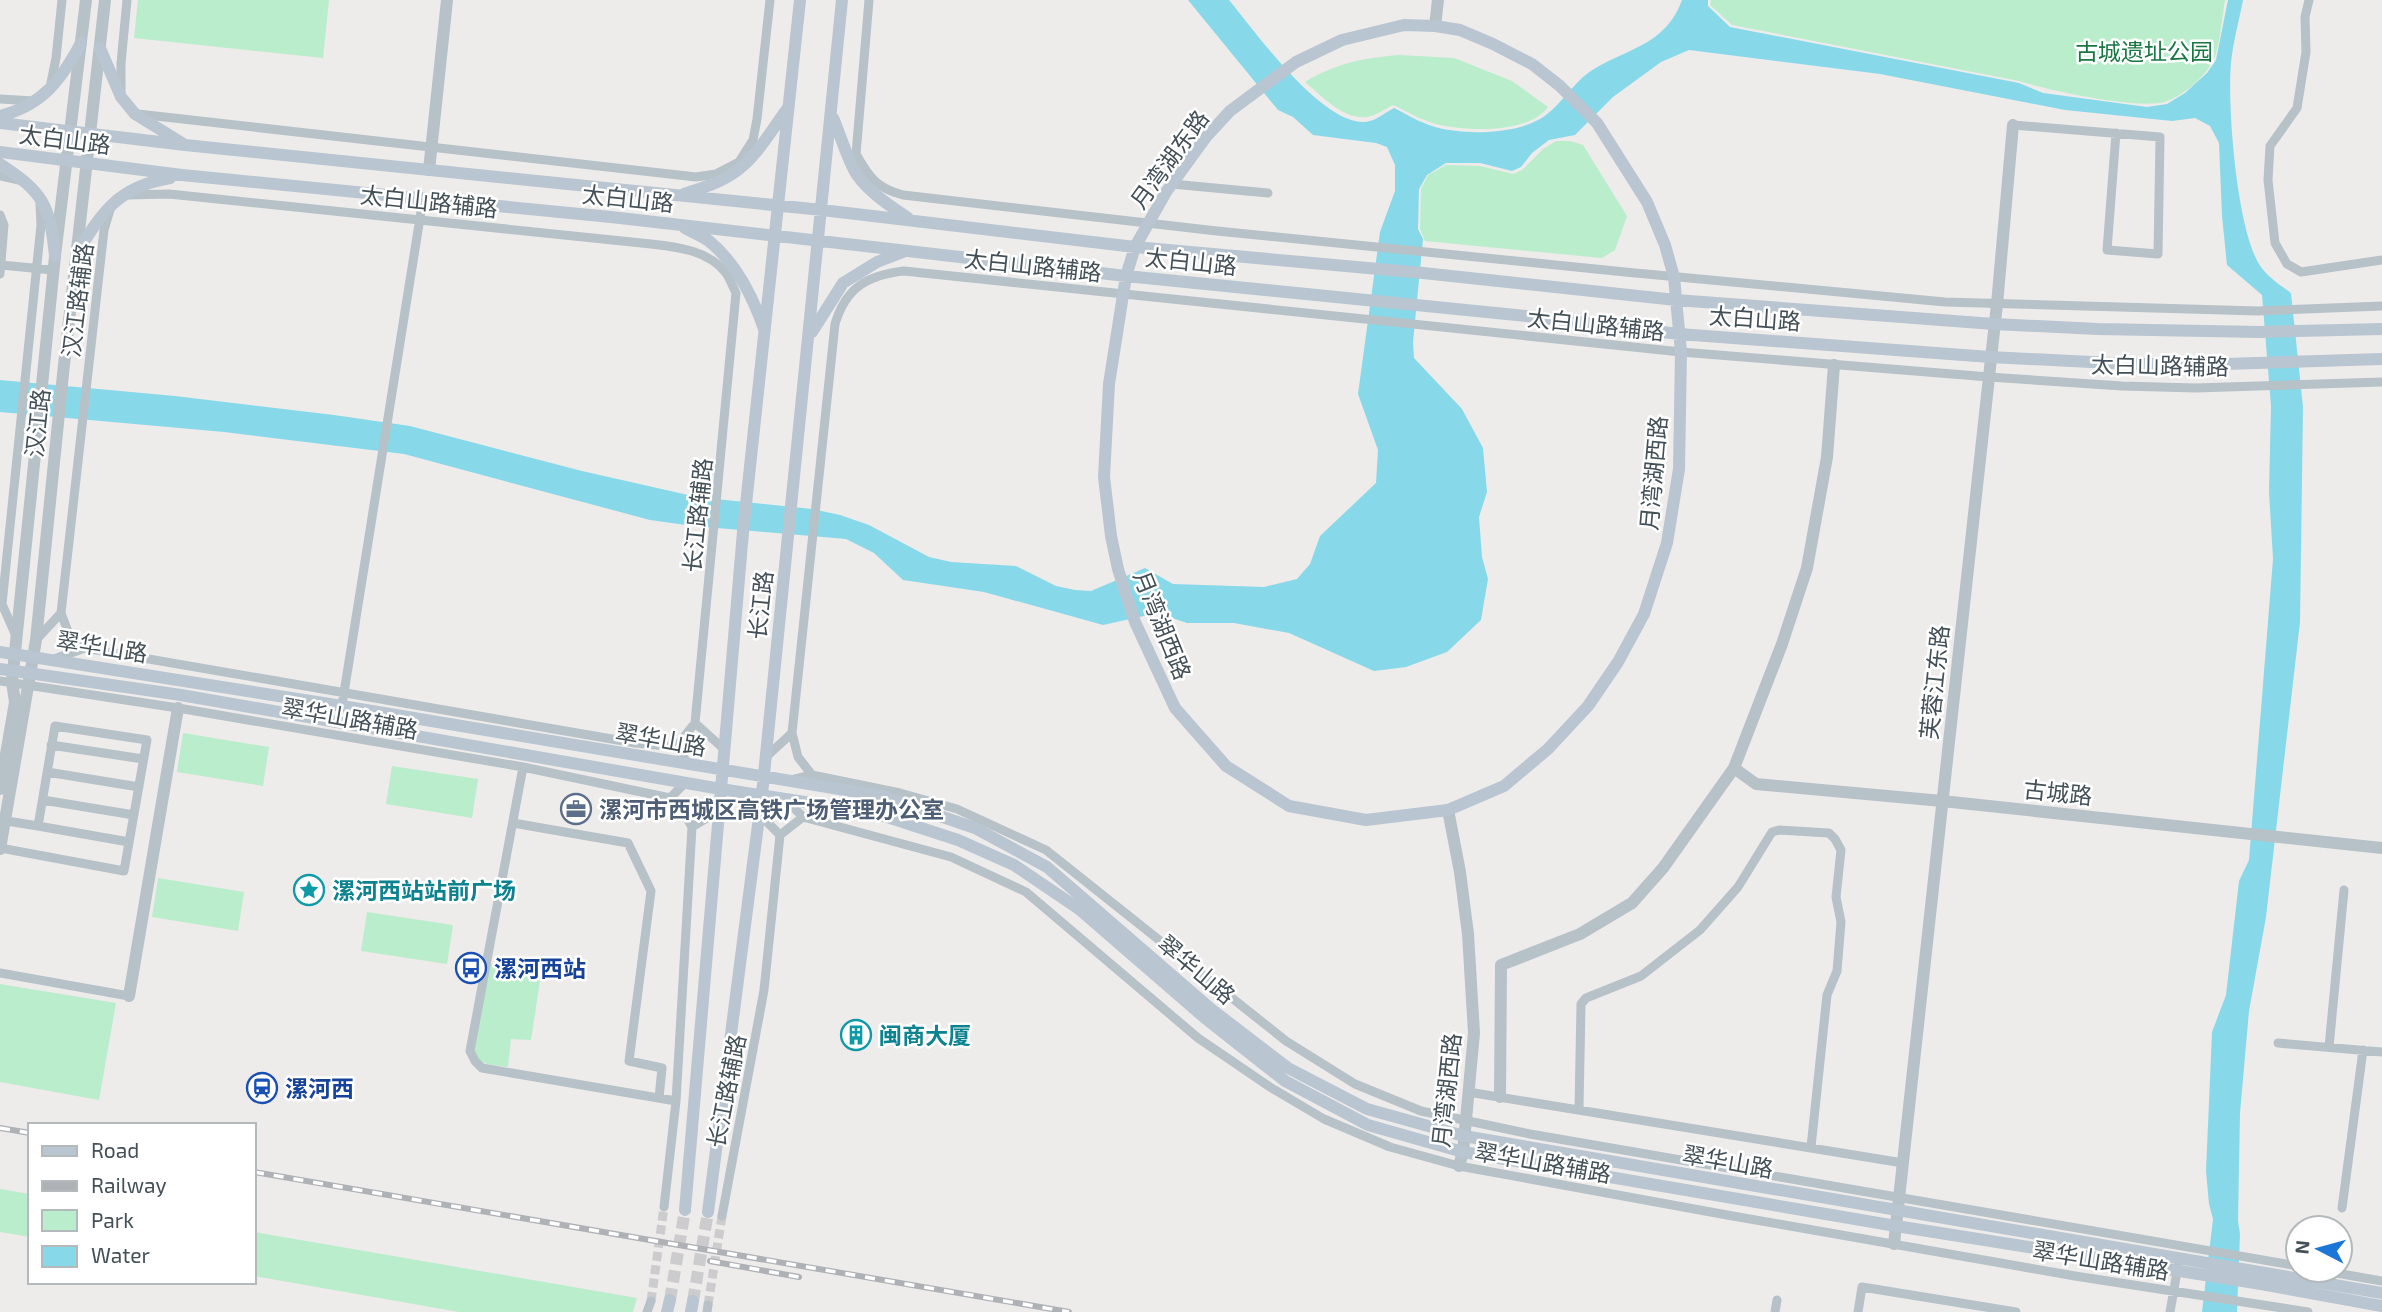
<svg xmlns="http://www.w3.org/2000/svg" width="2382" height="1312" viewBox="0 0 2382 1312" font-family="'Exo 2','Noto Sans SC',sans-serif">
	<rect width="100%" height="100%" fill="#eeebeb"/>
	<path fill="#b9edcb" d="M138 0H329L323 58 134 38Z
		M1711 0H2225C2222 17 2220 49 2212 63 2203 78 2184 95 2167 101 2142 111 2047 90 2019 81L1732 25 1710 5Z
		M1399 55 1454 58 1512 81 1548 107C1529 134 1462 132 1433 123 1419 119 1406 111 1393 105 1385 109 1375 116 1367 117 1343 120 1322 96 1305 82 1336 63 1364 58 1399 55Z
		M1556 141H1570L1583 145 1627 216 1615 250 1602 258 1425 241 1420 229 1421 189 1428 175 1446 165 1480 166 1513 174 1522 170 1543 149Z
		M183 733 269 747 263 786 177 772Z
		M392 766 478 779 472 818 386 804Z
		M158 878 244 892 238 931 152 917Z
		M367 912 453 925 447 964 361 951Z
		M489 963 526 969 540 981 531 1040 511 1039 508 1067C494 1065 480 1066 474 1053Z
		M0 984 116 1003 99 1100 0 1082Z
		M0 1189 30 1194V1237L0 1232Z
		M254 1232 637 1298 633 1312H459L254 1276Z"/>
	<path fill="#87d9e9" d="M1188 0H1229C1254 30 1327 133 1370 121 1378 119 1386 112 1394 108 1406 114 1419 122 1432 126 1463 136 1520 135 1546 115 1562 103 1572 85 1588 73 1625 48 1665 47 1682 0H1708V6L1730 27 2019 83 2043 93 2147 107 2167 104 2185 93 2207 73 2216 60 2228 0H2243C2239 21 2233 42 2231 63 2227 107 2237 228 2259 264 2267 277 2279 284 2291 293L2303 407 2300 622 2266 917 2249 1011 2240 1113 2238 1221 2240 1234 2237 1312H2202L2213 1219 2209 1204 2206 1171 2212 1032 2226 995 2239 881 2249 860 2273 559 2269 492 2271 406 2262 295 2227 265 2222 216 2219 143 2210 126 2195 118 2172 121 2065 110 1880 74 1689 50 1661 62 1613 97 1575 135 1549 140 1532 153 1521 167 1512 171 1480 163H1446L1427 175 1419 189 1418 229 1423 239 1413 342 1414 358 1462 409 1483 448 1487 492 1479 517 1482 557 1488 579 1481 620 1447 652 1406 667 1374 671 1289 633 1234 623H1187L1157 613 1103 625 984 592 903 580 874 553 846 539 693 526 650 520 404 454 224 432 0 412V380L175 396 334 415 410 426 582 471 697 497 812 509 840 515 869 525 929 557 951 562 1016 566 1056 586 1075 590 1091 591 1145 568 1173 584 1264 587 1297 579 1310 564 1320 536 1376 483 1378 450 1358 394 1380 232 1395 191V165L1387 147 1376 143 1313 135 1293 117 1278 110Z"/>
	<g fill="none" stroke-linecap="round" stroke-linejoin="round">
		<path stroke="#ccccce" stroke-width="9" stroke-dasharray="9 4.5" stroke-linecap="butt" d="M651 1301 664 1207
			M708 1305 722 1216"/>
		<path stroke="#ccccce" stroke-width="12" stroke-dasharray="12 6" stroke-linecap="butt" d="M670 1300 685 1210
			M693 1301 708 1212"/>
		<path stroke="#b7c1c8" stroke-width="9" d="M869 0 856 154C869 177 876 188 903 195L1217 231 1625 272 1945 302 2258 311 2382 306
			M2309 0 2305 17 2306 52 2297 108 2270 146 2268 180 2275 243 2287 264 2301 272 2382 260
			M50 88 56 58 62 0
			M121 92V63L127 0
			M0 99 34 101
			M138 114 696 177 716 174 739 162 753 140 757 119 770 0
			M2013 125 2160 137 2158 254 2107 250 2116 133
			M0 176 19 180
			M1172 184 1268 193
			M126 195 169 194 651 244C677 247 708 250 726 273 730 279 733 287 736 293L695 723 725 750
			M0 215 4 225 0 274
			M1 265 53 270
			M61 613 70 637 85 648
			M16 636 2 604 41 225 40 204
			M36 640 61 613 104 230 110 210
			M54 659 85 648 635 743 676 747 689 765
			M0 681 178 708 523 767 670 798 685 783
			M343 699 423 199
			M792 733 798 757 812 775
			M51 745 143 759
			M676 747 695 723
			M766 757 792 733 835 324C846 287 868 275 904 271L1681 352 1989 377 2122 386 2196 388 2382 382
			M523 767 470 1051 475 1061 482 1068 676 1101
			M47 772 139 787
			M795 779 812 775 900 793 957 809 1046 850 1286 1041 1355 1084 1421 1111 1530 1134 2298 1266
			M670 798 684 813 692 827
			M785 799 803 817 951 857 1026 892 1198 1038 1270 1087 1324 1119 1390 1147 1459 1166 1727 1215 2075 1276 2308 1312
			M43 800 134 815
			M513 823 628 843 651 891 629 1061 662 1068 659 1098
			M38 826 129 842
			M780 835 803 817
			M0 848 124 871 147 740 55 726 38 826 1 820
			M0 973 129 996
			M2278 1043 2382 1052
			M2329 1047 2344 890
			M1468 1092 1903 1163
			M1579 1109 1581 1004 1586 998 1641 976 1700 930 1738 887 1772 832 1779 830 1829 833 1835 839 1841 850 1836 897 1841 922 1837 971 1827 995 1811 1147
			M664 1207 676 1101 692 827 719 811
			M2342 1208 2363 1050
			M722 1216 764 990 780 835 759 814
			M2319 1270 2382 1281
			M647 1312 651 1301
			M707 1312 708 1305
			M1775 1312 1777 1300
			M1858 1312 1862 1287 2016 1312
			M2170 1312 2178 1266"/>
		<path stroke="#b7c1c8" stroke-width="12" d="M1435 26 1438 0
			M429 170 447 0
			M1734 768 1756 784 1942 801 2382 848
			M0 789 15 702 12 682 55 256 86 0
			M1448 810 1460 872 1468 934 1474 1033 1463 1152 1459 1166
			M0 849 36 640 63 374 105 0
			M129 996 178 708
			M1500 1097 1501 965 1580 934 1632 903 1663 868 1734 768 1782 644 1807 568 1827 457 1834 365
			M1894 1244 1997 304 2013 125"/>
		<path stroke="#b9c5d0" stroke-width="12" d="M1404 25 1435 26 1460 30 1493 44 1532 64 1560 86 1597 123 1647 202 1665 245 1674 277 1681 352 1679 469 1667 543 1644 614 1618 662 1588 706 1548 749 1504 786 1448 810 1366 820 1289 806 1226 766 1175 708 1135 622 1118 569 1111 536 1104 477 1109 384 1126 276 1135 247 1166 192 1206 137 1230 111 1296 62 1342 40Z
			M100 48 121 97 135 114 182 143
			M0 116C43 105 61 80 81 43
			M833 118C841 136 847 159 857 175 870 193 890 206 908 218
			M0 123 185 145 822 210 1135 247 1423 273 1676 300 1994 324 2097 329 2260 332 2382 329
			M0 152 182 175 611 217 1126 276 1536 317 1679 334 1990 357 2111 363 2194 365 2382 359
			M0 164C43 192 50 205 55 256
			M684 194C701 188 720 183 735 172 757 157 772 129 788 108
			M685 228C692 232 702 236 709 241 736 263 753 297 764 329
			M77 253C103 211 118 187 170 178
			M812 332 843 283 877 262 903 252
			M0 652 342 706 881 796 975 828 1047 867 1211 1009 1288 1068 1367 1109 1464 1136 2382 1293
			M0 669 181 695 721 789 875 813 958 840 1014 865 1079 909 1205 1018 1285 1081 1368 1125 1463 1152 1896 1226 2255 1283 2382 1306
			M685 1210 743 532 800 0
			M708 1212 762 794 842 0
			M667 1312 670 1300
			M691 1312 693 1301"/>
		<g stroke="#aeb1b6" stroke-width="6">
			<path id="rail" d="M0 1128 30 1133
				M254 1172 1069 1312
				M710 1261 799 1277"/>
		</g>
		<use href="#rail" stroke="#fff" stroke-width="3.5" stroke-dasharray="10" stroke-linecap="butt"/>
	</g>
	<defs>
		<g id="office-ring" transform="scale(1.575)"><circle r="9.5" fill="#fff" stroke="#5c6f8a" stroke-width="1.5"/><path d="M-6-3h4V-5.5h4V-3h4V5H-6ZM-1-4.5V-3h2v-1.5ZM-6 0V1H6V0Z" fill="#5c6f8a"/></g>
		<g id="sight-ring" transform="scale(1.575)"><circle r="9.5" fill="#fff" stroke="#0f9aa8" stroke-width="1.5"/><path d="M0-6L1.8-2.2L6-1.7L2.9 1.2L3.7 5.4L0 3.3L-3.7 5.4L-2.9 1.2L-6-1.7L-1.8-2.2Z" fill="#0f9aa8"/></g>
		<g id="bus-ring" transform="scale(1.575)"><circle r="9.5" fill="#fff" stroke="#1a4fb4" stroke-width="1.5"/><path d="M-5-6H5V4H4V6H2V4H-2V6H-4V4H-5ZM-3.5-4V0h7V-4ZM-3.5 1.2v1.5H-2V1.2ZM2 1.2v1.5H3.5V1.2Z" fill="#1a4fb4"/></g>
		<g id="building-ring" transform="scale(1.575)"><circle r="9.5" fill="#fff" stroke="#0f9aa8" stroke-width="1.5"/><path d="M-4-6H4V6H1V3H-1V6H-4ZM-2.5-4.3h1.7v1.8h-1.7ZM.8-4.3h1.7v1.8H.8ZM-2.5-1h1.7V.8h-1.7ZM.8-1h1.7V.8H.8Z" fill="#0f9aa8"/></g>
		<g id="station-ring" transform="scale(1.575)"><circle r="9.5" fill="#fff" stroke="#1a4fb4" stroke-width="1.5"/><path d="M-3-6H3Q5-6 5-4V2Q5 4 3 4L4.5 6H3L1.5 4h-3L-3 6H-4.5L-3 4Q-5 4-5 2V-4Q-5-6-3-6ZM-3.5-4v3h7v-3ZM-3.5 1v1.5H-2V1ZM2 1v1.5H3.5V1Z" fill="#1a4fb4"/></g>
	</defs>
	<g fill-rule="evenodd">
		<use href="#office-ring" x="576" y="809"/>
		<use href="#sight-ring" x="309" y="890"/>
		<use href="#bus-ring" x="471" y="968"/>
		<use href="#building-ring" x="856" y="1035"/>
		<use href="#station-ring" x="262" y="1088"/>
	</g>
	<g text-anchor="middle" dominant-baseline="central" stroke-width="5" stroke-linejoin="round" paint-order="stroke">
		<g font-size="23" fill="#187743" stroke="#fff">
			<text x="2144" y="51">古城遗址公园</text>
		</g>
		<g font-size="23" fill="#445058" stroke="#fff">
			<text transform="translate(65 139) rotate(7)">太白山路</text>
			<text transform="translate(1169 159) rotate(-54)">月湾湖东路</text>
			<text transform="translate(628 198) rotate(6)">太白山路</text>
			<text transform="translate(429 201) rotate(6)">太白山路辅路</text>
			<text transform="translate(1191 261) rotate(6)">太白山路</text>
			<text transform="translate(1033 265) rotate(6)">太白山路辅路</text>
			<text transform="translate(77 300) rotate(-83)">汉江路辅路</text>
			<text transform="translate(1755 318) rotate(4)">太白山路</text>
			<text transform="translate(1596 324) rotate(6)">太白山路辅路</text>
			<text transform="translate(2160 365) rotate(1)">太白山路辅路</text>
			<text transform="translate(37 423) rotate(-84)">汉江路</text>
			<text transform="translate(1653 473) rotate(-85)">月湾湖西路</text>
			<text transform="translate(697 515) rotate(-84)">长江路辅路</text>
			<text transform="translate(760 605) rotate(-84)">长江路</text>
			<text transform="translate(1163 625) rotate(68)">月湾湖西路</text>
			<text transform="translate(102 646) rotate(9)">翠华山路</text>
			<text transform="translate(1934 682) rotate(-84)">芙蓉江东路</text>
			<text transform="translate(350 718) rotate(10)">翠华山路辅路</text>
			<text transform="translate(661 739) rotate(10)">翠华山路</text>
			<text transform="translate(2058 792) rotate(6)">古城路</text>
			<text transform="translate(1197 969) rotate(40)">翠华山路</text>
			<text transform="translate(1446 1090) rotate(-84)">月湾湖西路</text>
			<text transform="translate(726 1091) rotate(-79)">长江路辅路</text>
			<text transform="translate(1728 1161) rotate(10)">翠华山路</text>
			<text transform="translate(1543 1162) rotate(10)">翠华山路辅路</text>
			<text transform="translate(2101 1260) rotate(9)">翠华山路辅路</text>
		</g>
		<g font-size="23" font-weight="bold" fill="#4e5e75" stroke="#fff" text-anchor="start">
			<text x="599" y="809">漯河市西城区高铁广场管理办公室</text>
		</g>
		<g font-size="23" font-weight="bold" fill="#0d838f" stroke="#fff" text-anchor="start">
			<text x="332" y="890">漯河西站站前广场</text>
			<text x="879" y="1035">闽商大厦</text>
		</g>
		<g font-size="23" font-weight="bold" fill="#164399" stroke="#fff" text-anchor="start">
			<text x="494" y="968">漯河西站</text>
			<text x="285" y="1088">漯河西</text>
		</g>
	</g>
	<rect x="28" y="1123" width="228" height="161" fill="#ffffff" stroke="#b4b9bc" stroke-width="2"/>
	<rect x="42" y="1146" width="35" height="10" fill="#b9c5d0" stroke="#b4b9bc" stroke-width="2"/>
	<text x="91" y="1158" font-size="21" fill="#445058">Road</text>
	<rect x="42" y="1181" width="35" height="10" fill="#aeb1b6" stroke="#b4b9bc" stroke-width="2"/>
	<text x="91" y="1193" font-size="21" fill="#445058">Railway</text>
	<rect x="42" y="1210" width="35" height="21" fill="#b9edcb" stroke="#b4b9bc" stroke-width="2"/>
	<text x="91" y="1228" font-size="21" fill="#445058">Park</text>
	<rect x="42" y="1246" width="35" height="21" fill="#87d9e9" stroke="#b4b9bc" stroke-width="2"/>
	<text x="91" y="1263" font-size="21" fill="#445058">Water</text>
	<g transform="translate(2319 1249) rotate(276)"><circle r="33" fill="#ffffff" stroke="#b4b9bc" stroke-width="2"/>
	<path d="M0-5L12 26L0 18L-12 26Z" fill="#1c76d7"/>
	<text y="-10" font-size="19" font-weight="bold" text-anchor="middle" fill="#445058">N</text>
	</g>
</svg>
